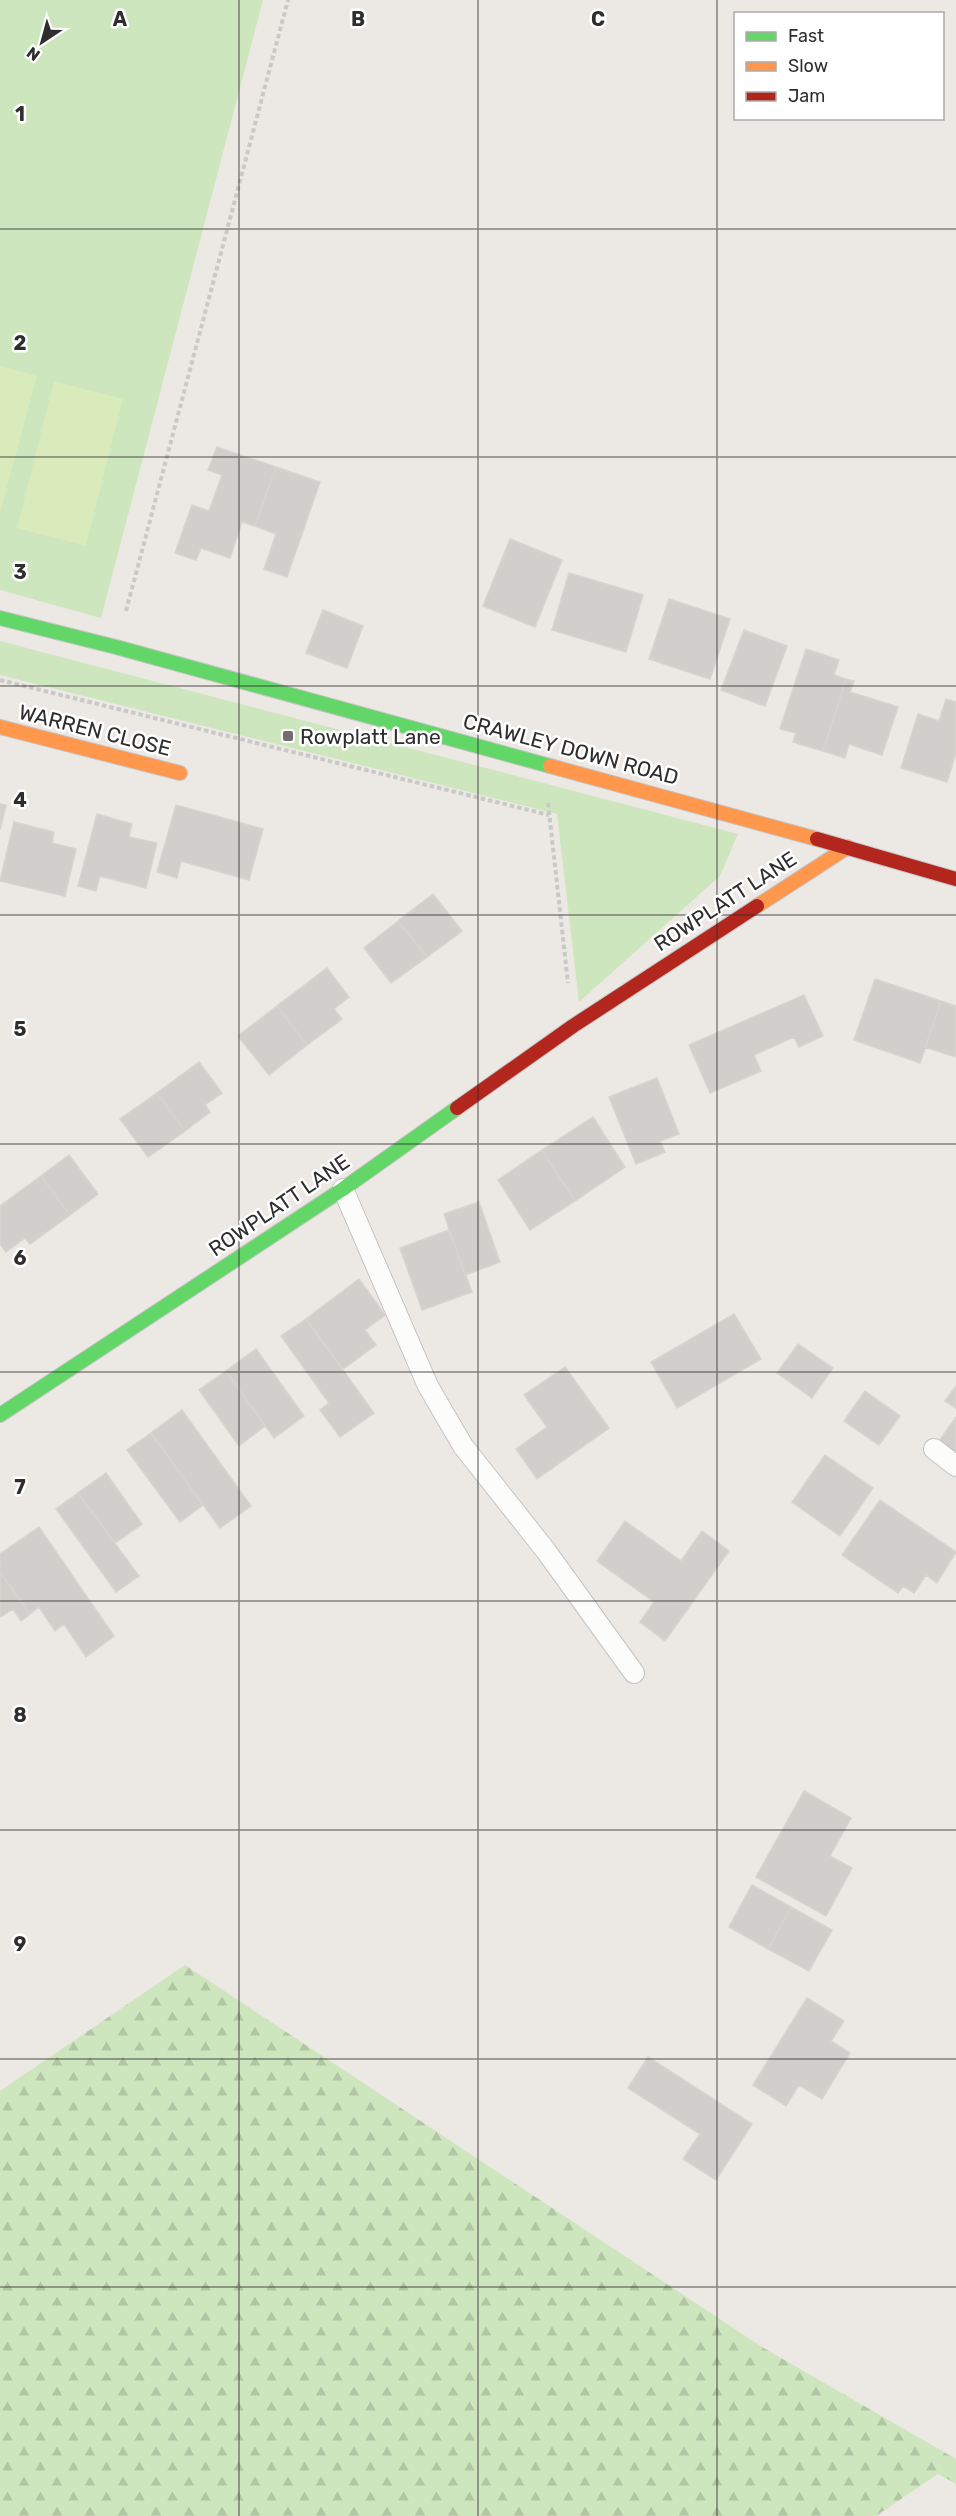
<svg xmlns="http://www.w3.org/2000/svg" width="956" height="2516" viewBox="0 0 956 2516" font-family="Rubik,sans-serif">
	<defs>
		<pattern id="forest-firs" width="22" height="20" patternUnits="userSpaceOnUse" patternTransform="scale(1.5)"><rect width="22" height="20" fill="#cee6be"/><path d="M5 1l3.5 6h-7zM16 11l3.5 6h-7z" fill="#b1c6a4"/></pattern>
	</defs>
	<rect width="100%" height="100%" fill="#ece8e4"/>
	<path fill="#cee6be" d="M0 0H263L101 618 0 590Z
		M0 641 738 834 720 876 579 1002 557 814 0 675Z"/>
	<path fill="url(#forest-firs)" d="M185 1965 762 2347 956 2459V2484L938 2474 876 2516H0V2091Z"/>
	<path fill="#d9eabb" d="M0 366 37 376 0 513Z
		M54 381 123 399 86 546 17 528Z"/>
	<path fill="#d1cecb" stroke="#d7d4d0" stroke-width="1.5" d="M217 447 276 467 255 526 242 522 230 558 201 548 196 560 175 553 192 505 209 511 222 475 208 470Z
		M276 467 320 482 287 577 264 569 276 534 255 526Z
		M510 539 562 560 535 627 483 606Z
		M569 573 643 595 626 652 552 630Z
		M669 599 730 619 710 679 649 659Z
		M323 610 363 626 347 668 306 653Z
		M744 630 787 646 765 706 721 690Z
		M806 649 839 660 834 675 846 679 823 751 793 742 796 733 780 729Z
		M846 679 854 681 850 692 898 707 882 755 849 744 845 758 823 751Z
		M946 699 956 702V753L947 782 901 768 918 714 939 721Z
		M0 804 6 805 0 830Z
		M176 805 263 829 249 880 181 861 177 878 157 872Z
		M97 814 132 824 129 837 157 843 146 888 100 876 96 891 78 886Z
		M14 822 54 832 52 843 76 849 65 896 0 881Z
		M433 894 462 931 427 957 398 921Z
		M398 921 427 957 391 983 364 948Z
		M327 968 349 997 334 1009 342 1019 307 1045 277 1006Z
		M875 979 941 1001 920 1063 854 1040Z
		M804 995 823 1036 799 1047 794 1037 754 1055 761 1071 710 1093 689 1045Z
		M941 1001 956 1006V1057L925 1047Z
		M277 1006 307 1045 269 1075 238 1036Z
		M199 1062 222 1093 205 1105 210 1112 185 1131 157 1093Z
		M657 1078 679 1134 660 1141 665 1152 636 1164 609 1097Z
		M157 1093 185 1131 148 1157 120 1119Z
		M593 1117 625 1167 575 1201 542 1150Z
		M542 1150 575 1201 530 1230 498 1180Z
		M69 1155 98 1194 70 1215 41 1176Z
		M41 1176 70 1215 30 1244 25 1238 6 1252 0 1244V1206Z
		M479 1202 500 1262 465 1275 444 1214Z
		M449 1230 472 1292 422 1310 400 1248Z
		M359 1279 385 1315 365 1330 376 1345 343 1369 306 1319Z
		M734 1314 761 1359 677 1408 651 1362Z
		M306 1319 374 1413 340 1437 320 1410 329 1403 281 1336Z
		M798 1344 833 1368 812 1398 777 1373Z
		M256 1349 304 1416 274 1438 226 1371Z
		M565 1367 609 1428 537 1479 516 1449 547 1427 524 1395Z
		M226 1371 265 1426 239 1446 199 1390Z
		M956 1386V1408L945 1401Z
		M865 1391 900 1416 879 1445 844 1421Z
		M182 1410 251 1506 220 1528 151 1433Z
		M956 1417V1453L939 1441Z
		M151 1433 203 1505 180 1522 127 1450Z
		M825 1455 873 1488 840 1536 792 1502Z
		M106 1473 142 1524 115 1543 78 1493Z
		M78 1493 139 1576 116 1592 56 1509Z
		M880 1500 956 1552 937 1583 926 1575 914 1593 903 1586 898 1593 842 1555Z
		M625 1521 681 1561 702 1531 729 1551 665 1641 640 1622 654 1602 597 1561Z
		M39 1527 114 1636 86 1657 64 1624 55 1631 39 1607 30 1614 0 1572V1554Z
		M0 1572 30 1614 21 1621 13 1609 0 1617Z
		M804 1791 851 1818 830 1856 852 1868 826 1916 756 1877Z
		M752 1885 791 1907 768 1949 729 1927Z
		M791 1907 832 1930 809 1971 768 1949Z
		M807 1998 844 2021 831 2041 850 2053 822 2099 799 2085 786 2106 753 2085Z
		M648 2057 752 2124 716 2180 683 2159 700 2134 628 2088Z"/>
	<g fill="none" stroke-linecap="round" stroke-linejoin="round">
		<g stroke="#c5c4c5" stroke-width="22">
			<path id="lane" d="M343 1189 428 1386 463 1446 546 1551 634 1673
				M934 1449 956 1466"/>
		</g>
		<g stroke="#c5c4c5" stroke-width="16">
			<path id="fast" d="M0 618 116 647 550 766
				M0 1415 343 1189 457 1108"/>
		</g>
		<g stroke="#c5c4c5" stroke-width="16">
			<path id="slow" d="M0 727 180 773
				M550 766 817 839
				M757 906 848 847"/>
		</g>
		<g stroke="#c5c4c5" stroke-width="16">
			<path id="jam" d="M817 839 956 879
				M457 1108 573 1026 757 906"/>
		</g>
		<path stroke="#c9c9c8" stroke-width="4" stroke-dasharray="4.5 3" stroke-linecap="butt" d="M126 611 288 0
			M0 680 549 815
			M548 803 568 983"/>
		<use href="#lane" stroke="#fcfcfb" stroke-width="20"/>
		<use href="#fast" stroke="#63d668" stroke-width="14"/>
		<use href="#slow" stroke="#ff974d" stroke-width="14"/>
		<use href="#jam" stroke="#b3261e" stroke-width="14"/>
	</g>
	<path fill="none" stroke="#2e2e2e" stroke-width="1.5" stroke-opacity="0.55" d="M239 0V2516M478 0V2516M717 0V2516M0 229H956M0 457H956M0 686H956M0 915H956M0 1144H956M0 1372H956M0 1601H956M0 1830H956M0 2059H956M0 2287H956"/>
	<rect fill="#706f6e" stroke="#fff" stroke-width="2" x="282" y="730" width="12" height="12" rx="3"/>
	<g text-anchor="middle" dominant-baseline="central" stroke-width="5" stroke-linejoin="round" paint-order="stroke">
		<g font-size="21" fill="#2e2e2e" stroke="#fff">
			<text transform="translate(95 730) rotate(14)">WARREN CLOSE</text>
			<text transform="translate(571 749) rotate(15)">CRAWLEY DOWN ROAD</text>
			<text transform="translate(725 901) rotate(-33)">ROWPLATT LANE</text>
			<text transform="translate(279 1205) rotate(-34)">ROWPLATT LANE</text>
		</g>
		<g font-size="21" fill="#2e2e2e" stroke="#fff" text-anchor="start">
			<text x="300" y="736">Rowplatt Lane</text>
		</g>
	</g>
	<g font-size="20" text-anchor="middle" font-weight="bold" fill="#2e2e2e" stroke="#fff" stroke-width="5" stroke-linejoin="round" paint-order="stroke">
		<text x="120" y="26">A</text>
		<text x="358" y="26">B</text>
		<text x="598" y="26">C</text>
		<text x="20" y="121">1</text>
		<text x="20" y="350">2</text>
		<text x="20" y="579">3</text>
		<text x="20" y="807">4</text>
		<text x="20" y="1036">5</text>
		<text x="20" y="1265">6</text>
		<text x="20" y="1494">7</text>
		<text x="20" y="1722">8</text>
		<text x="20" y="1951">9</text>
	</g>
	<rect x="734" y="12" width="210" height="108" fill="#ffffff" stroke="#ababab" stroke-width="1.5"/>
	<rect x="746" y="32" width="30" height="9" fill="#63d668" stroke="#ababab" stroke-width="1.5"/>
	<text x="788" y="42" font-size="18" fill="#2e2e2e">Fast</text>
	<rect x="746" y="62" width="30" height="9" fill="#ff974d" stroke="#ababab" stroke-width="1.5"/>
	<text x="788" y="72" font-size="18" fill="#2e2e2e">Slow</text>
	<rect x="746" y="92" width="30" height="9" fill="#b3261e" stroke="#ababab" stroke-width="1.5"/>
	<text x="788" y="102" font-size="18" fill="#2e2e2e">Jam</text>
	<g transform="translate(42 42) rotate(216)" stroke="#ffffff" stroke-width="4.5" paint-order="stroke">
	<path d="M0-4.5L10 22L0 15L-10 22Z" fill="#2e2e2e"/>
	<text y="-9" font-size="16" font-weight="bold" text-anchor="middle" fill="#2e2e2e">N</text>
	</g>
</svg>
